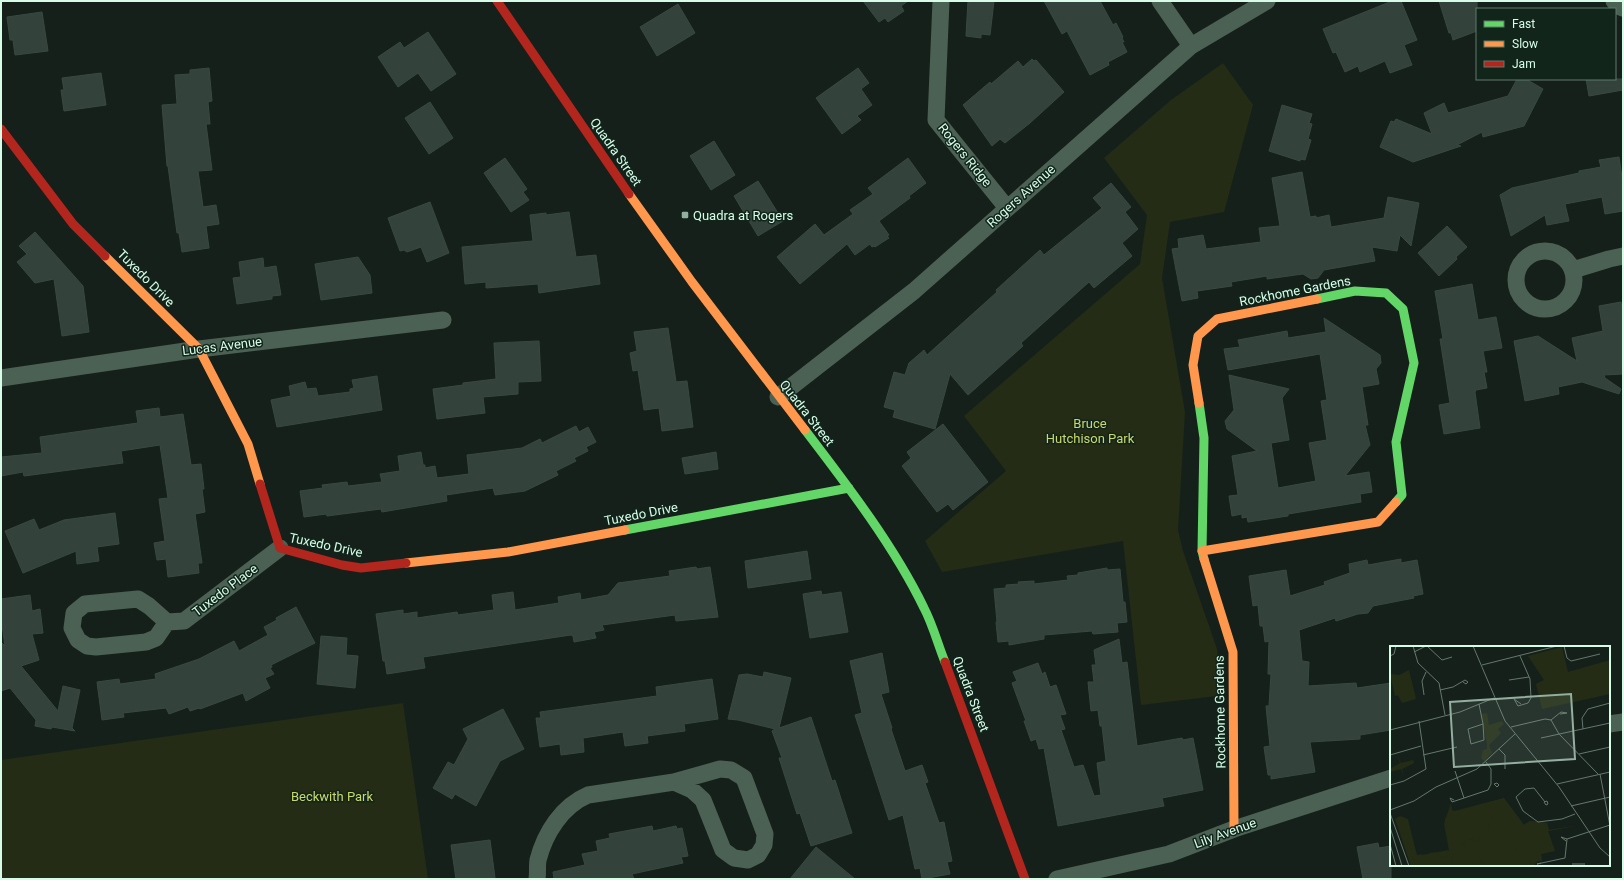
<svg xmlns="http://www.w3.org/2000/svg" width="1624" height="880" viewBox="0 0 1624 880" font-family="Roboto,sans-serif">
	<rect width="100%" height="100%" fill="#16201b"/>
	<path fill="#242c15" d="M1223 63 1253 105 1224 212 1170 222 1162 278 1185 412 1178 530 1183 551 1217 649 1218 660 1217 696 1141 705 1123 541 942 572 925 541 1006 471 964 416 1140 264 1147 215 1104 158 1171 100Z
		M403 703 428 879H1V760Z"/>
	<path fill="#33423b" stroke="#384942" d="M863 1H908L901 6 904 11 888 22 885 18 879 22Z
		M968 1H994L990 35 981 34V38L966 36Z
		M1044 1H1100L1113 25 1116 23 1123 37 1122 38 1124 42H1122L1127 52 1108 62 1109 65 1090 75 1067 31 1062 34Z
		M1392 1H1401L1417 40 1404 45 1412 65 1390 73 1385 61 1360 72 1358 66 1345 72 1336 52 1333 53 1323 29Z
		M1439 1H1477V31L1453 40 1451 33H1449Z
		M678 4 695 33 657 56 640 27Z
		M42 12 48 51 15 55 13 40H10L7 17Z
		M428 32 456 74 431 91 418 73 398 87 378 57 400 42 404 48Z
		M1032 59 1034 61 1036 60 1064 92 1030 123 1005 143 1000 139 992 146 963 105 990 82 991 84 1018 61 1023 67Z
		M209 68 212 101 208 102 210 124H206L212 170 198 171 203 207 216 205 219 224 206 226 209 248 182 252 179 233H177L168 166H167L162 105 177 104 175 75 190 74V70Z
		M858 68 869 83 861 89 872 105 857 116 861 120 842 134 816 98Z
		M101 73 106 105 64 111 61 90H64L62 78Z
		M1517 79H1526L1543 89 1524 126 1483 137 1482 132 1457 145 1461 146 1413 162 1380 147 1391 121 1394 122 1396 119 1432 134 1424 113 1444 103 1448 113 1508 96Z
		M1586 79H1623V90L1589 96Z
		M430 102 453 138 429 154 405 118Z
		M1282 105 1312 114 1309 123 1312 124 1308 139 1311 140 1305 160 1300 159V161L1269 151Z
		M714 141 735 175 711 190 690 156Z
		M1619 157 1623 184V211L1605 214 1602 197 1565 204 1569 221 1547 225 1545 215 1511 236 1500 195 1512 188 1579 173V171L1601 167 1599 160Z
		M505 158 527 189 523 192 529 200 511 212 484 173Z
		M908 158 926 183 909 196 910 198 879 221 889 235 887 236 889 238 875 247 874 246 872 247 870 244 855 255 847 244 800 284 777 257 815 224 824 235 853 214 850 210 873 194 868 188Z
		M1302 172 1310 217 1316 216V218L1329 215 1331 227 1384 218 1388 197 1419 203 1411 246 1400 235 1397 251 1372 247 1375 261 1324 270 1318 278 1311 279 1303 274 1267 279V276L1231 282 1232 286 1197 291 1198 298 1182 301 1172 249 1179 248 1178 239 1203 235 1206 249 1261 242 1259 228 1280 226 1272 178Z
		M758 181 783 221 758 236 734 196Z
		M1111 183 1131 207 1125 212 1138 229 1122 243 1132 256 1094 288 1089 282 1021 343 1023 346 968 395 950 374 935 429 893 417 895 410 884 407 894 372 905 375 909 363 924 350 927 355 997 292 996 290 1040 250 1044 255 1102 208 1093 198Z
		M430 202 449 253 427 262 421 247 407 252 404 250 400 251 388 218Z
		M569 212 576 257 596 255 600 284 539 293 538 284 486 288V282L465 284 462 247 533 241 530 215 546 213V215Z
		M1447 226 1467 247 1456 257 1457 259 1439 276 1418 253Z
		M35 232 83 286 89 332 62 336 54 279 35 283 17 262 27 254 19 246Z
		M358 257 370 275 372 293 321 300 315 264Z
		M263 258 264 268 276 266 281 295 272 296V299L237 304 233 278 241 277 239 262Z
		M1472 284 1478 320 1496 317 1502 348 1483 351 1487 372H1484L1487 388 1476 390 1475 392 1480 428 1444 434 1439 405 1450 403 1440 339H1443L1435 291Z
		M1621 302 1623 316V374L1604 375 1605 378 1621 389 1619 394 1582 382 1558 387 1559 394 1525 401 1514 341 1538 336 1577 361 1572 338 1603 331 1599 306Z
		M1324 318 1380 355 1381 363 1376 369 1379 384 1362 387 1368 425H1365L1370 445 1345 476 1369 472 1372 492 1360 494 1361 502 1288 514V516L1248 522 1247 517 1242 518V514L1232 516 1229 496 1238 495 1232 456 1257 451 1227 429 1225 421 1234 410 1229 375 1289 389 1282 398 1289 440 1271 443 1278 488 1316 481 1309 443 1327 440 1321 401 1327 400 1320 354 1228 370 1224 349 1240 347 1238 340 1287 331 1288 338 1326 332Z
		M668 328 676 382 687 381 693 427 662 431 659 408 644 410 638 370 633 371 630 353 637 351 634 332Z
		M539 341 541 381 518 382V394L483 397 485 413 437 419 433 389 463 385V383L496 379 494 343Z
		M377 376 382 410 277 427 271 400 291 396 289 386 305 382 307 389 316 388 318 396 350 392V389L354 388 352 380Z
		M159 408 160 417 183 414 191 465 201 464 204 489H202L205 512 195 514 202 563H198L199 573 168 577 166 559 157 560 154 543 165 541 159 499 168 498 160 445 121 451 123 463 24 476 23 472 1 476V457L42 453 40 437 138 423 136 411Z
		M943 424 988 482 953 510 948 504 937 512 902 466 911 458 907 452Z
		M576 426 579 432 588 427 596 442 586 447 588 451 574 458 576 461 556 471 558 475 525 491 495 495 493 488 446 495 447 501 382 512 381 509 327 516 326 514 304 517 300 491 323 488 322 485 347 482 348 486 382 482 380 474 400 471 398 456 421 452 423 465H425V468L435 466 437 478 469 474 467 455 522 448 540 439 542 443Z
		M716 452 718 469 685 474 682 458Z
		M115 513 119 544 97 547 99 561 77 564 76 551 23 573 5 531 34 519 39 530 64 520Z
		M807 551 811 579 748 588 745 561Z
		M1401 559V563L1417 560 1423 594 1413 596 1414 598 1373 606 1368 613 1358 614 1336 621 1335 618 1299 630 1302 661 1309 662 1308 686 1356 683 1357 688 1391 683V730L1360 735V739L1310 742 1315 772 1271 779V775H1268L1264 747 1270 746 1266 706H1269L1271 674H1268L1269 641 1265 642 1263 626H1260L1258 605 1253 606 1249 576 1286 570 1290 596 1325 585 1324 582 1350 573 1349 564 1367 560 1368 565Z
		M696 567 697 569 710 567 718 617 676 621 675 615 602 625 604 630 594 632 596 638 574 642 573 636 571 635 423 657 425 668 387 674 385 661H383L376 614 403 610V614L417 612V618L457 612 458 615 494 610 492 595 513 592 515 610 559 603 558 597 580 593 581 600 608 595 618 583 670 576 669 571Z
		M1107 568V570L1120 569 1123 602H1125L1127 622 1117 623 1118 632 1093 634 1092 631 1044 635V639L1009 645V641L998 642 996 622H997L994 589 1006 588V585L1019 584 1018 582 1034 581V584L1068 580 1067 576 1078 575V573Z
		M821 591 822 595 841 592 848 632 810 638 803 594Z
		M30 595 32 611 40 609 43 633 32 634 39 660 21 666 58 711 63 686 80 690 72 728 75 731 52 727 51 729 35 726 36 720 10 688 1 691V642L5 646 1 618V599Z
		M296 607 315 643 271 665 272 667 270 668 274 674 265 678 270 688 246 701 243 693 200 709 199 708 190 711 188 707 169 714 166 708 123 713 124 717 102 720 97 682 119 679 120 684 156 679 155 674 199 659 234 641 239 651 268 635 264 627 277 620 276 618Z
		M321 636 347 638 346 655 358 656 355 688 317 684Z
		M1119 639 1122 663 1127 662 1137 746 1182 738 1183 740 1193 738 1203 790 1162 798 1164 806 1058 826 1044 748 1039 749 1036 739 1031 741 1024 721H1026L1012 683 1017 681 1013 672 1038 663 1042 674 1045 672 1050 687 1056 685 1066 714 1060 715 1065 729 1061 730 1074 767 1083 765 1094 796 1101 795 1097 763 1106 761 1102 726H1100L1098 710 1091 711 1088 682H1094L1092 665H1096L1094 650Z
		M882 653 889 692 881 694 892 728 891 729 905 771 922 765 928 782 925 783 939 823 944 822 952 861 947 862 950 874 922 879 920 868 915 869 903 815 889 820 855 715 862 713 850 661Z
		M764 672 791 678 779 728 811 717 832 781 835 780 852 833 811 846 800 813 797 814 779 758H782L772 731 775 729 738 720 728 719 739 675 747 674 763 677Z
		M712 679 718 719 684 724 685 731 647 736 648 743 625 746 623 732 583 738 584 752 561 755 560 744 540 747 536 718H541L540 712 657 696 656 687Z
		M503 709 524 749 500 761 476 806 455 794 452 799 433 788 448 762 454 765 468 739 463 729Z
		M652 826 653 831 676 826 677 829 682 828 688 856 681 857 683 863 632 874 634 879H554L553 872 585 865 582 854 598 851 596 841 610 838 609 834Z
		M490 840 495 878 456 879 451 845Z
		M1378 843 1379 848 1391 846V879H1363L1357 847Z
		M816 847 855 879H790Z"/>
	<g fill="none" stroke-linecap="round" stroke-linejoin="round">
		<path stroke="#4b6154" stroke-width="17" d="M941 1 936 120 1007 208
			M1160 1 1191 46
			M1614 1 1618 6 1623 8
			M1516 280a29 29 0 1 1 58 0a29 29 0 1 1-58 0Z
			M1573 270 1609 259 1623 256
			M1 378 199 349 443 320
			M778 397 914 291 1191 46 1267 1
			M167 622 156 638 146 642 96 647 87 646 78 640 72 628 74 613 85 604 138 599 149 606 167 622 184 621 280 548
			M1609 724 1623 722
			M537 879C538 873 537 866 538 860 545 833 562 806 588 795L674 782 720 769 731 770 744 778 765 834 764 845 758 855 748 860 734 858 723 850 703 800 692 790 674 782
			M1057 879 1169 854 1234 829 1391 778"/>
		<path stroke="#63d668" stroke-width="9" d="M1317 299 1355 291 1386 293 1403 309 1414 363 1396 442 1402 495 1396 502
			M1199 403 1204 438 1202 551 1204 559
			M805 430C847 485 894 546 924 608 933 625 938 645 945 662
			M625 530 849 488"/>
		<path stroke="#ff974d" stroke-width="9" d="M629 194 692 282 805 430
			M105 256 199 349 248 444 260 484
			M1199 403 1193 365 1198 336 1217 319 1317 299
			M1202 551 1378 522 1396 502
			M1204 559 1233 652 1234 829
			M406 563 508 552 625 530"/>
		<path stroke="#b3261e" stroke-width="9" d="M497 1 629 194
			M1 129 73 224 105 256
			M260 484 280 548 342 565 361 568 406 563
			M945 662 1025 879"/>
	</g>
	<rect fill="#93afa0" stroke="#11251b" stroke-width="1.5" x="681" y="211" width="8" height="8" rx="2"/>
	<g text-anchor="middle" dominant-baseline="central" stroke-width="3" stroke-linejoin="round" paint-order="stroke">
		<g font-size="13" fill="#d7fce8" stroke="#11251b">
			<text transform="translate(616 152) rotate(55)">Quadra Street</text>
			<text transform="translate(965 155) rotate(51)">Rogers Ridge</text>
			<text transform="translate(1021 196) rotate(-42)">Rogers Avenue</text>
			<text transform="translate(146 278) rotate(45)">Tuxedo Drive</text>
			<text transform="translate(1295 291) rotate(-11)">Rockhome Gardens</text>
			<text transform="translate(222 346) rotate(-7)">Lucas Avenue</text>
			<text transform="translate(807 413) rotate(52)">Quadra Street</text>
			<text transform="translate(641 514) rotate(-11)">Tuxedo Drive</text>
			<text transform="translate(326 545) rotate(12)">Tuxedo Drive</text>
			<text transform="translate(225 590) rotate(-37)">Tuxedo Place</text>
			<text transform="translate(971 694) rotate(69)">Quadra Street</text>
			<text transform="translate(1220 712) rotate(-91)">Rockhome Gardens</text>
			<text transform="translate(1225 833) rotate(-20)">Lily Avenue</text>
		</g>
		<g font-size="13" fill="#d7fce8" stroke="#11251b" text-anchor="start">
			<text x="693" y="215">Quadra at Rogers</text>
		</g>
		<g font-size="13" fill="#ccd867" stroke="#11251b">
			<text x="1090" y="423">Bruce<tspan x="1090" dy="15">Hutchison Park</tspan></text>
			<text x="332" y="796">Beckwith Park</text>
		</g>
	</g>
	<g transform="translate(1390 646)">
		<rect width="220" height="220" fill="#16201b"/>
		<path d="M172 1 178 26 220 14V48L152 63 146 38 154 34 138 10ZM19 24 26 53 12 57 8 49 5 50 0 28 9 29ZM97 67 99 79 112 75 114 78 108 83 111 87 99 99 102 107 94 115 91 112 93 104 97 103V98L91 68ZM7 108 11 117 23 114 24 117 12 123 14 132 11 123 0 126V123L10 117ZM114 152 134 179 140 175 157 177 159 184 190 179 158 185 165 205 151 208 152 215H148L143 220H21L5 173 10 170 18 173 27 210 59 204 54 178 61 157 62 164 65 165Z" fill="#242c15"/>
		<path d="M114 152 134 179 140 175 157 177 159 184 190 179 158 185 165 205 151 208 152 215H148L142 220 136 209 125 204 127 191 120 174 105 169 100 173 97 189 91 190 88 195 79 193 72 199 84 205 95 220H61L63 205 59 204 55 172 63 169 65 165ZM15 185 21 188 27 209 33 208 29 212V220H21L11 190ZM48 206 51 213 53 210 59 211 55 218 45 220 43 216 38 217 40 212 39 207Z" fill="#242c15"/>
		<path fill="none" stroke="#63786d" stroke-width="1" d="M23 0 28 17 49 37 55 69M37 0 52 14 62 11M83 0 115 75 169 141 210 202 220 211M174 0 177 12 181 15 210 8M24 6 36 0M0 10 4 8 6 0M130 10 140 33 141 52 138 57 128 60 124 53 131 58M92 19 167 0M119 34 139 31M50 44 63 41 75 34 78 36 76 38 73 36M34 49 32 35 36 26M89 58 93 78 94 94 81 98 78 83 93 78M161 74 171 66 177 67 170 68M121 81 155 73 161 74 169 88 208 128M193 83 192 72 198 63 220 57M0 84 70 66 104 52M151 92 220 77M109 103 115 109V123M189 108 220 101M0 109 31 100M33 109 67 101M65 125 74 152M210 128 220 180M107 137 109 139 107 141 104 138ZM167 138 220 126M0 139 14 135 36 123 29 75M64 154 60 152 62 156 98 144 101 138V123L96 116M157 155 158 158 156 159 154 156ZM155 156 144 142 135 143 126 151 133 165 148 176 172 173 185 168M181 160 220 151M0 164 24 155 46 141 87 123 125 88M0 167 19 220M0 181 12 220M176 195 171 191 177 193M0 198 6 220M151 217 147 218 175 212 177 193 220 179M182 218H195"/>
		<path fill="#93afa0" fill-opacity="0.15" stroke="#93afa0" stroke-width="2" d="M181 48 185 113 64 121 60 56Z"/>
		<rect width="220" height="220" fill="none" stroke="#d7fce8" stroke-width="2"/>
	</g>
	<rect width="1624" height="880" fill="none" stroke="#d7fce8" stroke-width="4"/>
	<rect x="1476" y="8" width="140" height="72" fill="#11251b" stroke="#607b6d"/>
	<rect x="1484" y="21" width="20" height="6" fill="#63d668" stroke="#607b6d"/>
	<text x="1512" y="28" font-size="12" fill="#d7fce8">Fast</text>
	<rect x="1484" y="41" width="20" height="6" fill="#ff974d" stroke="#607b6d"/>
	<text x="1512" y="48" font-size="12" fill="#d7fce8">Slow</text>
	<rect x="1484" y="61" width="20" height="6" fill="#b3261e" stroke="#607b6d"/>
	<text x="1512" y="68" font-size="12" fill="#d7fce8">Jam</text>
</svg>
